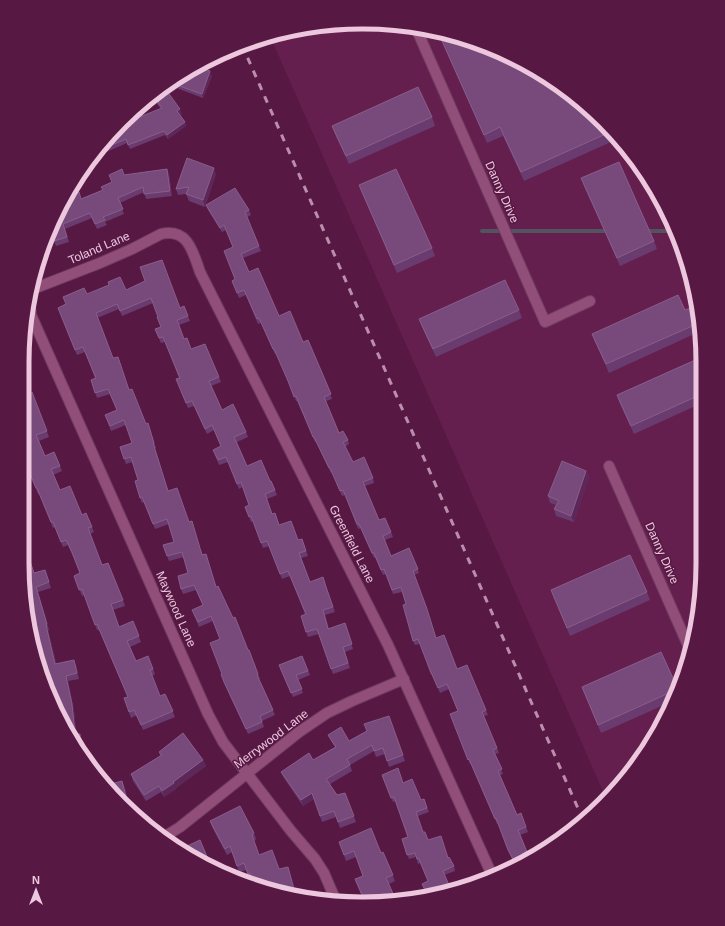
<svg xmlns="http://www.w3.org/2000/svg" width="725" height="926" viewBox="0 0 725 926" font-family="Helvetica,sans-serif">
	<rect width="100%" height="100%" fill="#571944"/>
	<path fill="#641f4f" d="M385 23 450 34 570 92 618 138 657 192 685 253 702 340 703 564 696 630 677 694 645 753 606 798 270 36 318 25Z"/>
	<g fill="none" stroke-linecap="round" stroke-linejoin="round">
		<path stroke="#52535e" stroke-width="4" d="M482 231H610
			M644 231H675"/>
		<g stroke="#6f3c60" stroke-width="12">
			<path id="street" d="M416 28 545 322 590 301
				M33 289 100 263 132 249 161 234C188 228 193 252 200 272L388 645 492 875
				M30 306 31 315 208 714 223 742 291 831 315 859 324 873 336 901
				M609 466 690 650
				M164 837 180 827 299 732 327 713 352 701 404 679"/>
		</g>
		<use href="#street" stroke="#914e79" stroke-width="10"/>
		<path stroke="#bc8eab" stroke-width="3" stroke-dasharray="7 7" stroke-linecap="butt" d="M242 45 584 822"/>
	</g>
	<path fill="#6a3b6f" d="M438 31 450 34 608 133 611 142 524 181 503 136 487 143Z
		M183 74 187 75 212 76 203 98 171 86 170 84Z
		M156 99 182 114 180 115 185 122 186 126 168 139 165 135 130 149 127 143 90 159 93 155 130 115 132 120 161 109 157 104Z
		M432 117 435 126 349 164 335 134 332 126Z
		M167 169 169 174 172 196 146 199 144 192 120 203 124 214 105 222 107 225 97 229 92 218 65 229 69 242 56 246 51 234H50L71 196 81 199 103 190 112 183 124 175Z
		M216 174 205 207 189 201 186 194 178 195 176 189Z
		M581 178 654 241 657 249 620 266 584 186Z
		M359 185 432 248 435 256 397 273 362 193Z
		M206 205 249 210 251 215 247 217 261 251 243 258 249 272 279 316 303 342 323 375 332 399 326 401 339 433 348 440 349 444 345 447 353 462 373 478 374 483 365 486 379 520 391 532 393 537 385 540 391 556 409 548 419 573 414 575 436 638 486 710 488 715 484 716 499 753 495 754 503 774 500 775 517 815 521 813 528 832 520 835 527 852 533 858 516 865 510 854 498 823 497 824 471 764H470L452 719 458 711 449 689 440 693 432 674 431 675 420 644 415 645 413 641 406 604 402 592 393 594 386 574 383 575 375 557 374 558 361 528 358 529 345 495 342 496 332 472 331 473 316 442H315L297 401H296L290 385 276 353 275 354 261 323 258 324 246 295 239 298 232 281 235 279 233 247 226 230 222 232 208 210Z
		M145 281 180 308 184 306 190 321 179 325 184 339 191 349 219 377 221 382 211 386 222 410 246 432 248 437 237 442 247 466 270 481H271L277 495 267 499 272 514 279 525 298 540 302 539 308 556 301 558 310 582 323 577 335 612 325 615 329 629 345 623 353 649 345 652 350 668 333 674 319 634 308 637 306 632 305 614 290 576 282 579 269 546 263 548 253 521 251 522 245 507 249 505 242 487 239 489 228 462 219 465 215 455 221 447 214 430 207 434 194 406 188 408 176 379 179 378 165 342 161 343 155 329 161 327 158 317 153 303 122 316 119 309 97 318 113 358 146 424 148 423 156 448H155L168 491 189 522 203 555 206 554 216 586 248 650H249L260 679H259L275 715 262 721 264 727 248 734 226 687 221 674H222L220 639 213 621 199 627 192 610 203 605 196 590 183 594 181 589 188 573 184 557 169 561 163 545 174 542 169 524 155 529 144 502 142 503 140 498 138 480 132 462 126 464 120 447 132 443 126 425 111 431 105 415 117 410 110 394 97 398 91 380 95 378 85 352 77 355 58 308 87 294 126 290Z
		M695 306 701 331 609 373 595 342 592 334 685 310Z
		M519 310 522 318 436 357 422 327 419 319Z
		M702 357V403L634 434 620 404 617 395Z
		M23 380 28 394 32 392 49 437 39 441 45 456 54 452 62 471 53 475 60 490 82 515 86 513 94 532 90 534 102 565 123 600 125 606 113 610 119 627 133 621 141 642 130 647 136 661 153 669 155 674 152 676 160 696 165 694 175 717 143 730 137 715 131 718 124 698 128 697 99 630H97L84 595 82 596 74 576 80 573 68 545 63 547 55 527 53 528 39 494H38L24 460 23 461 22 460Z
		M586 471 589 477 574 522 556 516 554 509 556 505 550 503 548 496Z
		M22 534 31 557 29 558 34 573 45 570 51 588 38 592 49 630H48L56 663 76 665 79 679 68 681 74 710 76 734H80L82 740V753L68 734 34 652Z
		M551 590 647 592 650 600 570 636Z
		M661 652 678 690 677 694 673 701 601 733 582 687Z
		M302 656 310 675 298 680 303 693 293 697 279 665Z
		M389 716 405 761 389 767 385 754 376 757 374 751 350 765 352 771 330 784 337 795 345 793 356 822 340 828 336 817 322 822 314 799 303 806 284 778 281 772 313 760 335 747 331 741 328 735 349 741 367 731Z
		M159 752 203 760 206 766 176 788V789L164 797 161 792 146 801 133 781 131 774 160 756Z
		M382 775 403 783 421 800 424 799 429 812 418 816 423 832 428 840 448 858 454 866 455 871 444 875 451 892 427 895 422 884 428 881 420 863 418 864 416 857 409 859 402 839 408 837 396 801 393 802Z
		M122 781 125 788 129 807 127 808 122 804 107 785Z
		M210 821 254 833 256 839 254 841 259 855 279 869 288 867 290 873 250 880 246 870 239 872 232 852 227 855 212 827Z
		M339 842 381 853 383 852 395 881 389 884 395 898 403 899 365 904 355 879 363 876 356 857 346 861Z"/>
	<path fill="#5c2759" d="M210 71 212 76 203 98 202 94Z
		M180 109 182 114 179 116 177 111Z
		M185 122 186 126 168 139 167 135Z
		M214 168 216 174 205 207 203 200Z
		M167 169 169 174 172 196 170 191Z
		M586 471 589 477 574 522 571 516Z
		M46 625 48 630 58 669 55 664Z
		M74 660 76 665 79 679 77 673Z
		M66 676 68 681 74 710 77 740 75 734Z
		M80 734 82 740V753L80 750Z
		M203 760 206 766 176 788V789L164 797 162 791Z
		M122 781 125 788 129 807 127 801Z
		M312 793 314 799 303 806 301 800Z"/>
	<path fill="#784a7b" stroke="#8a5d8a" d="M438 32 450 34 513 57 570 92 603 124 608 133 521 172 500 127 484 135Z
		M196 66 210 71 202 94 171 83 183 74 187 75 189 70Z
		M418 87 432 117 346 156 332 126Z
		M167 91 180 109 177 111 185 122 167 135 164 131 128 145 126 139 95 152 130 115 132 120 162 108 156 99Z
		M187 158 214 168 203 200 186 194 189 187 176 189Z
		M619 162 654 241 617 258 581 178Z
		M122 169 124 175 167 169 170 191 144 194 143 187 118 198 123 209 103 217 105 220 95 224 90 213 63 224 67 237 54 241 51 233 71 196 79 192 81 199 103 190 101 187 112 182 109 175Z
		M396 169 432 248 394 265 359 185Z
		M235 188 249 210 245 212 259 246 241 254 249 272 258 268 279 316 290 311 303 342 308 340 323 375 331 394 324 397 339 433 343 431 348 440 343 442 353 462 364 457 373 478 363 482 379 520 385 518 391 532 383 536 391 556 409 548 418 569 413 571 427 609 436 638 444 635 457 669 467 665 486 710 482 712 497 748 493 750 502 769 498 771 517 815 521 813 526 827 518 830 527 852 544 843 546 849 533 858 516 865 508 850 496 818 495 819 469 759 468 760 450 714 458 711 447 684 438 688 430 670 418 639 413 641 403 605 406 604 401 587 392 590 384 569 381 570 374 553H372L359 524H357L343 490 340 491 330 468H329L314 437H313L296 396 294 397 288 381 274 349H273L259 318 257 319 244 290 237 293 232 281 235 279 224 251 233 247 224 225 220 228 206 205Z
		M162 260 180 308 184 306 188 316 177 320 184 339 187 338 191 349 205 344 219 377 209 381 222 410 233 404 246 432 234 437 247 466 261 460 270 481H271L275 490 265 494 272 514 275 513 279 525 291 521 298 540 302 539 306 551 299 553 310 582 323 577 326 587 333 607 323 610 328 629 345 623 352 644 343 647 348 663 331 669 317 629 306 632 301 616 306 614 288 571 280 574 267 541 261 543 251 516 249 517 245 507 249 505 241 482 237 484 226 457 218 460 213 450 221 446 212 425 205 429 192 401 186 403 176 379 180 378 163 337 159 338 155 329 161 327 157 317H158L151 298 120 311 117 304 96 313 113 358 118 357 129 390 132 389 146 424 148 423 154 443H153L168 491 177 488 189 522 192 521 202 555 206 554 216 587 218 586 233 618 235 617 248 650H249L258 674 257 675 273 710 260 716 262 722 246 729 224 682 221 674H222L210 643 220 639 211 616 198 622 192 610 203 605 194 585 181 589 178 576 188 573 182 552 167 556 163 545 174 542 167 519 153 524 142 497 140 498 135 481 138 480 131 457 124 459 120 447 132 443 124 420 110 426 105 415 117 410 108 389 95 393 91 380 96 378 83 347 75 350 58 308 66 304 63 297 84 288 87 294 109 285 108 282 120 277 126 290 145 281 140 267Z
		M505 280 519 310 433 349 419 319Z
		M678 295 685 310 695 306 699 323 606 364 592 334Z
		M702 357V394L631 426 617 395Z
		M23 380 28 394 32 392 47 431 36 435 45 456 54 452 60 466 51 469 60 490 70 486 82 515 86 513 92 527 88 528 102 565 108 563 123 600 111 604 119 627 133 621 139 636 127 641 136 661 148 656 153 669 150 670 160 696 165 694 173 711 141 725 134 710 129 712 124 698 128 697 97 624 95 625 82 589 79 590 74 576 80 573 72 552 66 540 61 542 53 522H51L37 488H36L22 455Z
		M562 461 586 471 571 516 554 509 559 501 548 496Z
		M22 534 29 552H27L34 573 45 570 49 582 36 587 47 624 46 625 55 664 74 660 77 673 66 676 72 704 75 734H80V750L68 734 35 655 34 652 22 564Z
		M630 555 647 592 567 628 551 590Z
		M701 582 700 590 697 583Z
		M661 652 678 689 598 725 582 687Z
		M302 656 308 671 296 675 302 689 291 693 279 665Z
		M389 716 403 755 387 761 383 748 374 751 372 745 347 759 350 765 326 779 337 795 345 793 354 816 338 822 334 811 320 816 312 793 301 800 281 772 309 753 313 760 336 747 328 735 341 727 349 741 367 731 364 724Z
		M183 733 203 760 173 782 174 783 162 791 159 786 144 795 131 774 162 755 159 752Z
		M398 768 403 783 412 779 421 800 424 799 427 808 416 812 423 832H425L428 840 441 836 448 858 449 857 454 866 443 871 451 890 454 889 455 891 451 892 430 895 429 893 427 894 422 884 428 881 419 859H417L415 853 407 855 402 839 408 837 394 797 391 798 382 775Z
		M122 781 127 801 120 803 107 785Z
		M240 806 254 833 252 835 259 855 272 850 279 869 288 867 294 889 296 895 275 892 253 884 250 873 248 874 244 863 237 866 230 846 225 849 210 821Z
		M371 828 381 853 383 852 393 875 386 878 395 898 402 895 403 899 366 904 355 879 363 876 354 851 344 855 339 842Z
		M200 840 211 866 192 858 189 856 185 847Z"/>
	<g text-anchor="middle" dominant-baseline="central" stroke-width="3" stroke-linejoin="round" paint-order="stroke">
		<g font-size="12" fill="#edc7dd" stroke="#571944">
			<text transform="translate(502 192) rotate(66)">Danny Drive</text>
			<text transform="translate(99 248) rotate(-23)">Toland Lane</text>
			<text transform="translate(352 544) rotate(63)">Greenfield Lane</text>
			<text transform="translate(662 553) rotate(66)">Danny Drive</text>
			<text transform="translate(176 609) rotate(66)">Maywood Lane</text>
			<text transform="translate(271 739) rotate(-37)">Merrywood Lane</text>
		</g>
	</g>
	<path d="M0 0H725V926H0ZM362 29H363A333 333 0 0 1 696 362V564A333 333 0 0 1 363 897H362A333 333 0 0 1 29 564V362A333 333 0 0 1 362 29Z" fill="#571944" fill-rule="evenodd"/>
	<path fill="none" stroke="#edc7dd" stroke-width="5" d="M362 29H363A333 333 0 0 1 696 362V564A333 333 0 0 1 363 897H362A333 333 0 0 1 29 564V362A333 333 0 0 1 362 29Z"/>
	<g transform="translate(36 890)" stroke="#571944" stroke-width="3" paint-order="stroke">
	<path d="M0-3L7 15L0 10L-7 15Z" fill="#edc7dd"/>
	<text y="-6" font-size="11" font-weight="bold" text-anchor="middle" fill="#edc7dd">N</text>
	</g>
</svg>
